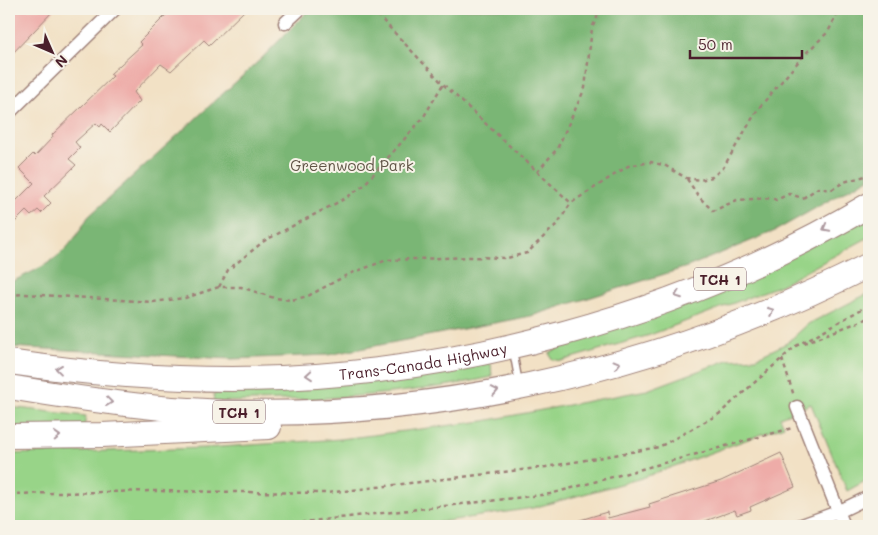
<svg xmlns="http://www.w3.org/2000/svg" width="878" height="535" viewBox="0 0 878 535" font-family="Mali,sans-serif">
	<rect width="100%" height="100%" fill="#f7f3e8"/>
	<filter id="ink" filterUnits="userSpaceOnUse"><feTurbulence type="fractalNoise" baseFrequency=".02" numOctaves="2"/><feDisplacementMap in="SourceGraphic" scale="10" xChannelSelector="R" yChannelSelector="G"/><feConvolveMatrix kernelMatrix="1 2 1 2 8 2 1 2 1" color-interpolation-filters="sRGB"/></filter>
	<filter id="wash" filterUnits="userSpaceOnUse"><feTurbulence type="fractalNoise" baseFrequency=".0096" numOctaves="4" result="noise"/><feDisplacementMap in="SourceGraphic" scale="20" xChannelSelector="R" yChannelSelector="G"/><feGaussianBlur stdDeviation="1.12" result="paint"/><feColorMatrix in="noise" values="0 0 0 0 0 0 0 0 0 0 0 0 0 0 0 0 0 1.4 0 .05"/><feComposite in="paint" operator="in"/></filter>
	<g filter="url(#wash)">
		<rect width="100%" height="100%" fill="#f2e1c5"/>
		<path fill="#98d488" stroke="#717a5a" d="M869 216V237L781 285 650 335 561 361 552 359 549 353 563 346 717 289Z
			M869 293V479L847 491 811 404 780 417 784 426 642 478 533 508 414 526H9V454L205 448 341 439 484 421 647 390 728 360 756 358 787 343 808 324Z
			M485 358 491 364 492 377C401 397 306 400 213 402L215 388Z
			M9 407 86 416 84 429 9 428Z"/>
		<path fill="#7ab674" stroke="#626a50" d="M310 9H869V178L775 231 687 267 531 316 328 355 232 359 9 347V283C49 264 65 258 88 217L262 58Z"/>
		<g id="blocks">
			<path fill="#eeaca8" d="M15 9H55L9 57V15Z
				M172 9H246L209 45 204 40 171 71 161 64 134 92 140 101 110 132 102 124 100 127 96 123 75 142 80 148 69 159 76 165 44 196 51 203 41 213 38 210 31 216 26 211 9 228V197L14 203 34 183 19 168 33 154 35 156 53 137 52 135 113 76 110 74 142 45 139 42Z
				M781 453 795 487 750 507 751 510 737 515 735 510 692 526H571L570 523 607 512 608 518 650 507 649 504 721 481Z"/>
		</g>
	</g>
	<g filter="url(#ink)">
		<use href="#blocks" fill-opacity="0" stroke="#9e8078" stroke-width="1"/>
		<g fill="none" stroke-linecap="round" stroke-linejoin="round">
			<g stroke="#9e8078" stroke-width="9">
				<path id="lane" d="M513 351 519 383"/>
			</g>
			<g stroke="#9e8078" stroke-width="15">
				<path id="street" d="M285 23 300 9
					M9 113 115 9
					M797 407 844 526
					M799 526 838 512 869 497"/>
			</g>
			<g stroke="#9e8078" stroke-width="26">
				<g id="highway">
					<path id="s1" d="M9 362C83 373 157 379 232 379 449 379 683 316 869 205"/>
					<path d="M9 387C63 396 117 404 172 409 412 428 656 373 869 265"/>
					<path d="M9 436 102 435 269 427"/>
				</g>
			</g>
			<path stroke="#9e8078" stroke-width="2.5" stroke-dasharray="4 4" stroke-linecap="butt" d="M372 9 443 84 571 203
				M537 172 557 149 585 88 592 28 601 9
				M687 179 699 197 713 211 737 200 772 198 776 200 789 194 803 198 818 188 831 190 844 182 869 175
				M219 287 228 270 264 241 346 198 363 186 423 118 443 84
				M9 295 24 294 153 302 185 298 219 287H241L274 298 292 300 308 296 349 274 387 260 471 257 507 258 527 253 558 223 571 203 628 166 651 162 666 166 686 178 700 180 712 177 723 168 758 109 804 55 828 32 840 9
				M804 343 869 318
				M782 359 794 396
				M9 494 154 491 327 493 546 467 659 447 719 414 796 346 869 305
				M269 526 550 494 792 428"/>
			<use href="#lane" stroke="#fff" stroke-width="6"/>
			<use href="#street" stroke="#fff" stroke-width="12"/>
			<use href="#highway" stroke="#fff" stroke-width="24"/>
		</g>
		<defs><path id="oneway-chevron" d="M-2-3.5L2.5 0L-2 3.5" fill="none" stroke-width="1.6" stroke-linecap="round" stroke-linejoin="round" transform="scale(1.25)"/></defs>
		<g stroke="#ae9aa0">
			<use href="#oneway-chevron" transform="translate(826 228) rotate(152)"/>
			<use href="#oneway-chevron" transform="translate(678 295) rotate(159)"/>
			<use href="#oneway-chevron" transform="translate(771 311) rotate(-21)"/>
			<use href="#oneway-chevron" transform="translate(617 364) rotate(-15)"/>
			<use href="#oneway-chevron" transform="translate(59 369) rotate(-173)"/>
			<use href="#oneway-chevron" transform="translate(309 375) rotate(175)"/>
			<use href="#oneway-chevron" transform="translate(495 391) rotate(-11)"/>
			<use href="#oneway-chevron" transform="translate(109 402) rotate(7)"/>
			<use href="#oneway-chevron" transform="translate(57 436) rotate(-2)"/>
		</g>
	</g>
	<g text-anchor="middle" dominant-baseline="central" stroke-width="4" stroke-linejoin="round" paint-order="stroke">
		<g fill="#f7f3e8" stroke="#7e5f64" stroke-width="1">
			<rect x="694" y="267.5" width="52" height="23" rx="4"/>
			<rect x="213" y="400.5" width="52" height="23" rx="4"/>
		</g>
		<g font-size="14" font-weight="bold" fill="#4a1f2b">
			<text x="720" y="279">TCH 1</text>
			<text x="239" y="412">TCH 1</text>
		</g>
		<g font-size="15" fill="#615547" stroke="#f7f3e8">
			<text x="352" y="165">Greenwood Park</text>
		</g>
		<g font-size="15" fill="#4a1f2b" stroke="#f7f3e8">
			<text stroke="none"><textPath href="#s1" startOffset="416">Trans-Canada Highway</textPath></text>
		</g>
	</g>
	<rect width="878" height="535" fill="none" stroke="#f7f3e8" stroke-width="30"/>
	<g transform="translate(52 52) rotate(135)" stroke="#f7f3e8" stroke-width="4" paint-order="stroke">
	<path d="M0-4L9 19L0 12L-9 19Z" fill="#4a1f2b"/>
	<text y="-8" font-size="14" font-weight="bold" text-anchor="middle" fill="#4a1f2b">N</text>
	</g>
	<path d="M690 50v8h112v-8" fill="none" stroke="#4a1f2b" stroke-width="2.5"/>
	<text x="698" y="50" font-size="15" fill="#4a1f2b" stroke="#f7f3e8" stroke-width="4" paint-order="stroke">50 m</text>
</svg>
